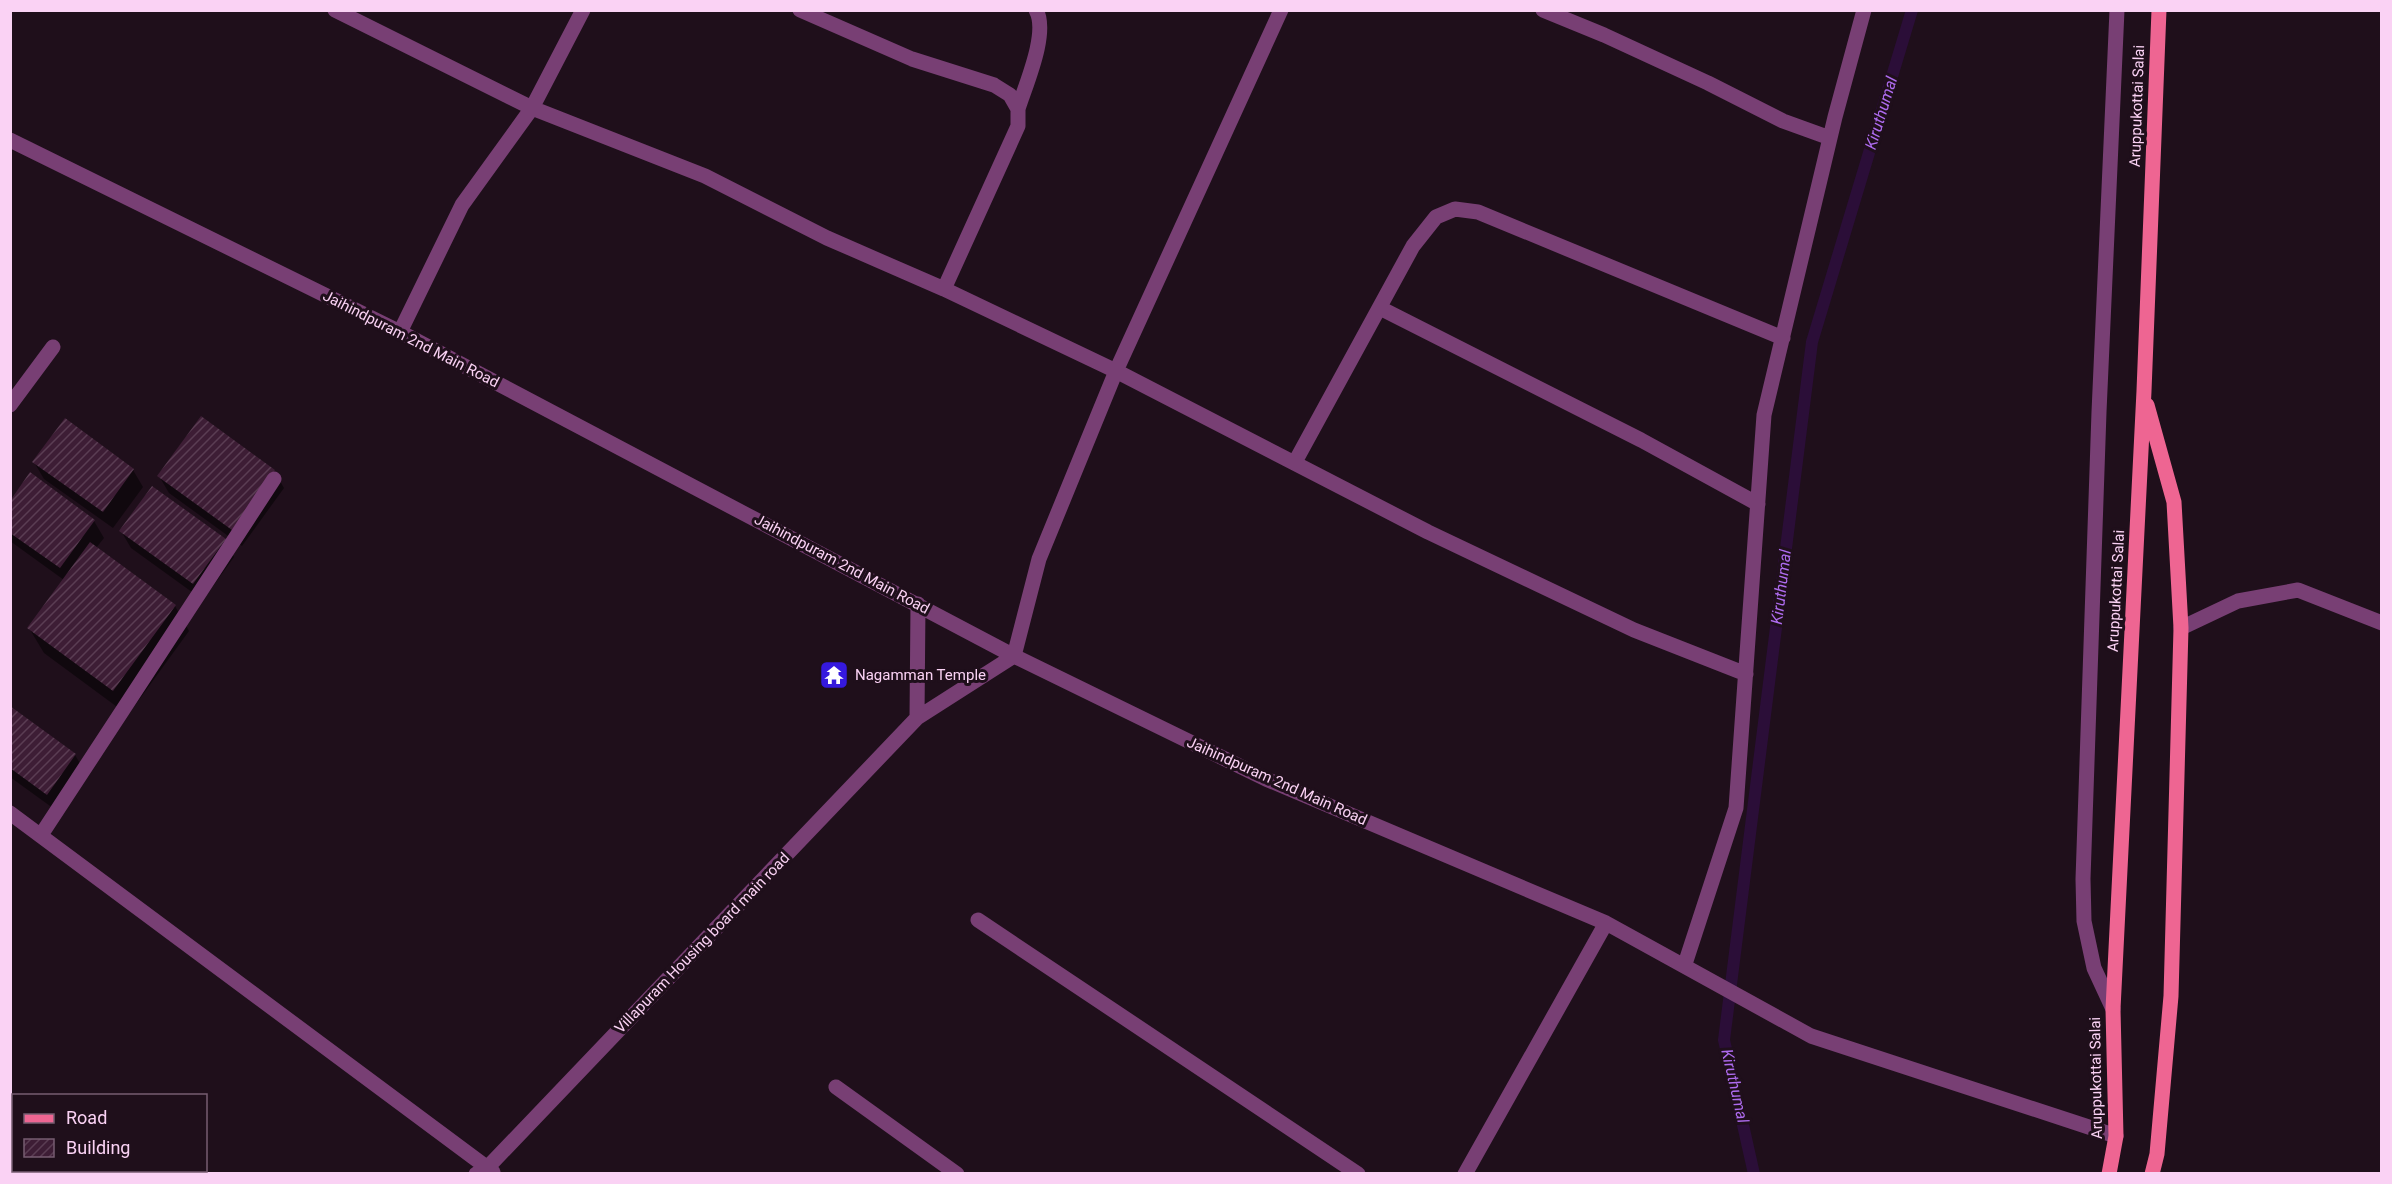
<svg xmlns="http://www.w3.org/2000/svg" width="2392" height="1184" viewBox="0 0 2392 1184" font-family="Roboto,sans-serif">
	<defs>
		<pattern id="building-hatch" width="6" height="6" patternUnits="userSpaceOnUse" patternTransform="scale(1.5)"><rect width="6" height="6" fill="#3d1d35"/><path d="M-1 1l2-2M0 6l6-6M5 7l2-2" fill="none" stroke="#5a3d53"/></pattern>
	</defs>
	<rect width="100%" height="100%" fill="#1f0f1b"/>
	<path fill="#0007" d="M34 462 133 470 143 487 113 528 44 479Z
		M274 471 284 488 242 546 169 493 159 476Z
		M10 503 94 521 104 538 96 548 175 606 189 631 128 715 44 653 29 628 64 580 10 541Z
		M121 531 224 540 234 557 203 600 131 548Z
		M10 708 75 755 85 772 57 811 10 777Z"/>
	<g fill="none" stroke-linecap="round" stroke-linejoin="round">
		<path stroke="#2b0e38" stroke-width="12" d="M1754 1174 1724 1040 1812 342 1912 10"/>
	</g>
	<path fill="url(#building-hatch)" d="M201 416 275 470 232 530 157 476Z
		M65 418 134 469 103 512 32 462Z
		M30 472 95 520 60 568 10 533V501Z
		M152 486 226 539 193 584 119 531Z
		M90 542 176 605 113 691 27 628Z
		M10 706 76 754 47 795 10 768Z"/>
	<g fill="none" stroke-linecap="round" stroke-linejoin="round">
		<path stroke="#783f74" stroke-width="15" d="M335 10 532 108 705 176 827 238 944 289 1116 371 1428 532 1634 630 1746 674
			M800 10 912 59 994 85 1010 95 1018 109V126L944 289
			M1543 10 1604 35 1708 83 1783 121 1830 138
			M1018 109C1025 86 1049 33 1036 10
			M10 140 400 332 1014 656 1266 779 1606 923 1811 1036 2116 1136
			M1380 308 1641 440 1758 504
			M400 332 462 205 532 108 583 10
			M10 405 53 347
			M1295 462 1413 246 1436 217 1455 209 1478 212 1783 338
			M2181 628 2238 601 2298 590 2382 623
			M917 718 918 604
			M10 813 493 1172
			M41 835 274 479
			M978 920 1358 1174
			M1685 964 1736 808 1764 415 1835 117 1864 10
			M2113 1009 2094 968 2084 921 2083 879 2099 412 2117 10
			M836 1087 957 1174
			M476 1174 487 1168 917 718 1014 656 1039 559 1116 371 1281 10
			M1465 1174 1606 923"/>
		<path stroke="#ee6592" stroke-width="15" d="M2147 405 2174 502 2181 628 2171 996 2157 1154 2152 1174
			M2109 1174 2116 1136 2113 1009 2144 391 2159 10"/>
	</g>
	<defs>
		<g id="temple-square" transform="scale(1.5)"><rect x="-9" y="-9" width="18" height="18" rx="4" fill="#3519de" stroke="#1f0f1b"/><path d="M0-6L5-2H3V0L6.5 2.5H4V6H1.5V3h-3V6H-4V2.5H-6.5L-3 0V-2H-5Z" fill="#fff"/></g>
	</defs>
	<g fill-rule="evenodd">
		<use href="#temple-square" x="834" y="675"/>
	</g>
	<g text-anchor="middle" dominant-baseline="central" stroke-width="6" stroke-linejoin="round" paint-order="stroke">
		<g font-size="15" fill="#fad2f4" stroke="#1f0f1b">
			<text transform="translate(2137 106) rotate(-88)">Aruppukottai Salai</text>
			<text transform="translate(411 339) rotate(27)">Jaihindpuram 2nd Main Road</text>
			<text transform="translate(842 564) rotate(28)">Jaihindpuram 2nd Main Road</text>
			<text transform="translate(2116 591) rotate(-87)">Aruppukottai Salai</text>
			<text transform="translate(1277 781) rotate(24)">Jaihindpuram 2nd Main Road</text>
			<text transform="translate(702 943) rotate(-46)">Villapuram Housing board main road</text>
			<text transform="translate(2096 1078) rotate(-91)">Aruppukottai Salai</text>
		</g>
		<g font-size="15" fill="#fad2f4" stroke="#1f0f1b" text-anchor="start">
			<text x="855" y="675">Nagamman Temple</text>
		</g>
		<g font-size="16" font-style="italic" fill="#ae6bee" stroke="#1f0f1b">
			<text transform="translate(1881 113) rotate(-73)">Kiruthumal</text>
			<text transform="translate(1781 587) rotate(-83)">Kiruthumal</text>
			<text transform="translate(1735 1086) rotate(77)">Kiruthumal</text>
		</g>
	</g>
	<rect width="2392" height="1184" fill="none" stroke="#fad2f4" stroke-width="24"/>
	<rect x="12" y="1094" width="195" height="78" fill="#1f0f1b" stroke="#775d72" stroke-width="1.5"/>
	<rect x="24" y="1114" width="30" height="9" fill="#ee6592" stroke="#775d72" stroke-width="1.5"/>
	<text x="66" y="1124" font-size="18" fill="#fad2f4">Road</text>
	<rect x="24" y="1139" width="30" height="18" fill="url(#building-hatch)" stroke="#775d72" stroke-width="1.5"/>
	<text x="66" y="1154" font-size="18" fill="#fad2f4">Building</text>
</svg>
